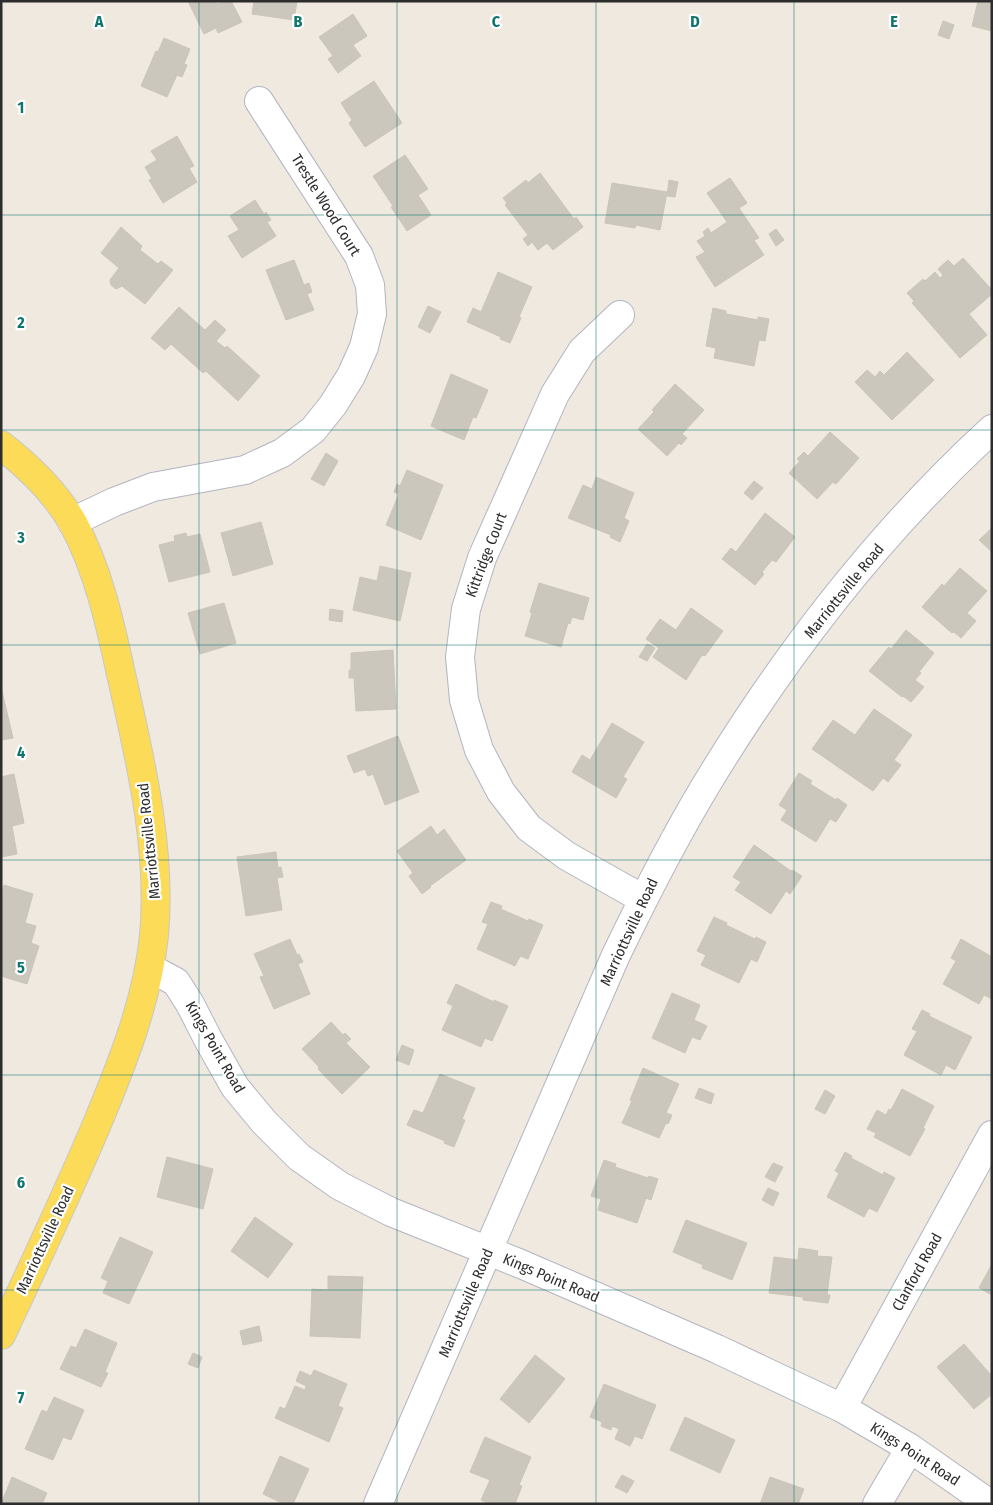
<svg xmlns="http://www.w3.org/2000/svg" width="993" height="1505" viewBox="0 0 993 1505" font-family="'Fira Sans Condensed',sans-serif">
	<rect width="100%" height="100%" fill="#efe9df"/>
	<path fill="#cbc7bd" stroke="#cbc5b8" d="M188 1H216L218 4 222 1H231L242 22 218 33 216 28 204 34Z
		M254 1H297L294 20 252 14Z
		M978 1H992V31L972 26Z
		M353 14 367 36 353 45 361 56 338 73 328 59 333 56 319 37Z
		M943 21 954 25 949 39 938 35Z
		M164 38 190 49 184 64 187 65 182 77 177 75 167 97 141 86 156 51 158 52Z
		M374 81 402 123 365 147 349 123 352 120 341 103Z
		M177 136 194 166 189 168 197 182 163 203 149 180 152 179 145 167 157 160 151 151Z
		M405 155 428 189 418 195 431 215 407 231 391 207 393 206 373 176Z
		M540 173 574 219 576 217 583 227 553 250 547 243 538 250 532 242 528 246 523 239 528 235 505 205 507 203 503 198 526 180 528 183Z
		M730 178 747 203 739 208 759 238 754 240 764 255 715 287 696 257 705 252 697 241 705 236 703 232 708 228 711 233 727 222 707 193Z
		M669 180 678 182 675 197 667 196Z
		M612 183 667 192 660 230 636 225 635 228 605 223Z
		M255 200 264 214 266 212 271 220 267 222 276 236 242 258 228 236 239 230 230 216Z
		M121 227 142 246 140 250 158 264 161 261 173 270 145 304 122 286 116 289 111 285 110 280 119 268 101 253Z
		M776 229 784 240 776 246 769 234Z
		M963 258 992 290V294L969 314 987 335 960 358 912 303 914 301 907 293 923 279 925 281 935 272 940 278 943 275 938 269 948 260 954 266Z
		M294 260 304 285 309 283 312 292 307 294 314 310 286 320 266 270Z
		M498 272 532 287 519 317 521 318 510 343 500 339 501 337 467 322 473 308 481 312Z
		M428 306 441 312 430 333 418 327Z
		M179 307 205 330 215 320 226 330 216 341 225 348 227 346 260 376 238 401 206 371 203 373 171 344 165 350 151 338Z
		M713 308 726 311V314L758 320V317L769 319 765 341 759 340 754 366 714 358 716 348 706 346Z
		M907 352 934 380 892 420 855 382 867 370 875 377 880 371 884 375Z
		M451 374 488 390 476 418 473 417 464 440 431 426Z
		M675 384 704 410 682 434 687 438 681 445 679 443 667 456 638 429 654 412 652 410Z
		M830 432 859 458 836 484 833 482 817 499 789 473 800 461 797 459 804 452 808 456Z
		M326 453 338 461 324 486 311 479Z
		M407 470 443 485 421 540 386 525 399 494 394 492 397 484 400 486Z
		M596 477 634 493 624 518 629 521 620 542 610 537 611 535 568 518 583 485 592 489Z
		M754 481 763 488 752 500 744 493Z
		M765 513 795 537 776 562 772 560 762 572 764 574 755 585 722 559 731 548 736 552Z
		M261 522 273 564 233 576 221 533Z
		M992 528V552L979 540Z
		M186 533 187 537 200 534 210 572 169 582 159 545 175 541 174 536Z
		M380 566 411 573 400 621 353 610 360 577 377 581Z
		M960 568 987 591 967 613 976 621 961 638 954 632 952 633 922 607 942 584 944 586Z
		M539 583 589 598 583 620 572 617 570 624 568 623 561 647 525 636 532 613 530 612Z
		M224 603 236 643 200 654 188 613Z
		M691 608 723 631 705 656 702 655 686 680 653 657 659 648 646 639 660 619 676 630Z
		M330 609 343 611 342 622 329 620Z
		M906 630 934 653 919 672 921 673 915 680 924 687 911 702 903 696 902 697 869 671 889 647 891 649Z
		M647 644 655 648 647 661 639 657Z
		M393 650 396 709 356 711 354 678H349V670H351V653Z
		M1 687 13 738 1 740Z
		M874 709 912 735 894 760 901 765 888 782 883 778 873 791 812 749 833 720 855 735Z
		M612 723 644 742 623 777 627 779 616 798 572 772 582 755 590 760Z
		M398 736 419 792 385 805 373 774 368 776 365 769 354 773 347 756Z
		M799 773 812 781 810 784 836 800 837 798 847 805 836 822 830 819 816 842 781 820 787 810 779 805Z
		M14 774 24 823 12 826 17 854 1 857V777Z
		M431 826 437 835 444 829 466 860 430 886 431 887 422 894 409 876 413 873 397 851Z
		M754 845 791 871 792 870 802 876 790 894 786 891 771 914 735 890 741 882 733 877Z
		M276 852 278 868 281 867 283 877 277 878 282 910 246 916 237 857Z
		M4 885 33 894 25 923 36 926 31 943 39 946 27 984 1 976V895Z
		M491 902 502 906 501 909 528 921 529 919 543 925 528 959 520 956 515 966 477 949 488 924 482 922Z
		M714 917 727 923 726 925 755 939 756 937 766 942 757 962 751 959 739 983 701 965 706 955 697 951Z
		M290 939 297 955 299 954 303 962 298 964 310 994 274 1009 260 977 264 976 254 954Z
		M961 939 992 957V999L984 995 979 1004 943 984 956 961 951 958Z
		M456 984 494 1002V1000L508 1006 492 1041 485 1038 481 1047 442 1030 453 1006 447 1003Z
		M672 993 700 1005 694 1020 707 1026 700 1040 692 1037 685 1053 652 1038Z
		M922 1010 930 1014 929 1016 972 1037 955 1070 946 1065 941 1075 904 1055 917 1031 912 1029Z
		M331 1022 343 1035 345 1033 351 1039 346 1043 370 1067 342 1094 318 1069 319 1067 302 1049Z
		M402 1045 414 1050 409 1065 396 1060Z
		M643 1068 679 1084 666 1113 672 1115 668 1124 666 1123 659 1138 622 1123 632 1101 630 1100Z
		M440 1074 475 1088 462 1119 465 1120 454 1147 444 1143 445 1141 407 1125 414 1110 423 1113Z
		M699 1088 714 1094 711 1104 695 1098Z
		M902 1089 934 1106 923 1128 925 1129 910 1156 874 1137 876 1133 867 1129 877 1110 886 1115 889 1109 891 1110Z
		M825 1090 835 1096 825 1114 815 1109Z
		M845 1152 852 1156 851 1158 883 1175 884 1172 895 1178 877 1212 869 1208 864 1217 827 1197 839 1173 835 1171Z
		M167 1157 213 1169 203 1209 157 1197Z
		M604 1160 616 1164 615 1167 648 1178 649 1176 658 1179 651 1200 646 1198 637 1223 598 1210 601 1199 591 1196Z
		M773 1163 783 1167 775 1182 765 1177Z
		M768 1188 779 1193 773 1206 762 1200Z
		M255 1217 293 1244 268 1278 231 1251Z
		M686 1220 747 1243 732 1280 702 1268 703 1265 673 1252Z
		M120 1237 153 1252 129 1304 103 1293 108 1281 101 1278Z
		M799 1248 818 1251 817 1256 832 1257 827 1295H830L828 1303 803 1300V1297L769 1293 774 1257 798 1260Z
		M992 1264V1295L979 1288Z
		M328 1276 363 1277 360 1338 310 1336 312 1289 328 1290Z
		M259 1326 262 1341 243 1345 240 1331Z
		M85 1329 117 1343 105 1372 108 1373 101 1387 60 1369 71 1346 76 1348Z
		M964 1344 990 1374 992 1372V1394L974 1409 937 1367Z
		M193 1353 202 1357 198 1368 188 1364Z
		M535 1355 565 1379 529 1423 500 1399Z
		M314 1370 347 1384 338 1406 343 1408 329 1442 275 1418 280 1407 285 1409 295 1386 305 1390 306 1386 296 1381 300 1371 311 1376Z
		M604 1384 656 1405 642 1439 635 1436 630 1446 615 1439 619 1429 612 1426 611 1430 601 1426 602 1422 590 1417Z
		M54 1397 84 1410 71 1440 63 1437 53 1460 25 1449 42 1410 47 1412Z
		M685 1417 735 1440 720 1473 670 1450Z
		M485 1437 531 1457 519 1485 522 1486 515 1504H490L481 1500 490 1480 470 1472Z
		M280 1456 309 1469 293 1504H284L263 1494Z
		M622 1475 634 1481 627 1493 615 1487Z
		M12 1477 47 1493 42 1504H1Z
		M770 1477 804 1489 798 1504H760Z"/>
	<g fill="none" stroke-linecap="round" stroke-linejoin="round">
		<g stroke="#b3b4c1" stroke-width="30">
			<path id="minor" d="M620 315 582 351 555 394 482 558 466 609 460 657 464 700 479 750 501 792 529 828 567 856 643 899
				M72 522 114 502 153 487 245 470 282 453 313 430 333 405 351 376 364 347 372 314 370 285 359 256 259 101
				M150 968 176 982 190 1004 209 1041 235 1087 264 1122 299 1157 340 1186 391 1212 521 1264 717 1349 842 1408 910 1448 990 1504
				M842 1408 992 1135
				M378 1504 616 955C644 897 673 840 706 785 784 656 881 531 992 429
				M877 1504 910 1448"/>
		</g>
		<g stroke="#c8c8c8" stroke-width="30">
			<path id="major" d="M1 445C28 466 56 493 73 523 98 569 110 623 121 674 140 759 162 848 154 936 147 1002 122 1064 97 1124 67 1195 34 1265 1 1335"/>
		</g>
		<use href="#minor" stroke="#fff" stroke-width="28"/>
		<use href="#major" stroke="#fbdb58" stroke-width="28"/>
	</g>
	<path fill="none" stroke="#0f766e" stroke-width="1" stroke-opacity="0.55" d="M199 1V1504M397 1V1504M596 1V1504M794 1V1504M1 215H992M1 430H992M1 645H992M1 860H992M1 1075H992M1 1290H992"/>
	<g text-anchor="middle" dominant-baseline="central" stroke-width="4.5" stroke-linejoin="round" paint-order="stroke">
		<g font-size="15" fill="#2d2d2d" stroke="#fff">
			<text transform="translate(326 205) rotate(58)">Trestle Wood Court</text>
			<text transform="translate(486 555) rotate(-69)">Kittridge Court</text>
			<text transform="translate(844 591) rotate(-51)">Marriottsville Road</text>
			<text transform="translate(149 841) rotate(-96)">Marriottsville Road</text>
			<text transform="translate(629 932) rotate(-65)">Marriottsville Road</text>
			<text transform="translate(215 1047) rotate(60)">Kings Point Road</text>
			<text transform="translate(45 1240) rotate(-65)">Marriottsville Road</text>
			<text transform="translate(917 1272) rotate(-61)">Clanford Road</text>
			<text transform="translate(551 1278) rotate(23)">Kings Point Road</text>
			<text transform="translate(466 1303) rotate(-67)">Marriottsville Road</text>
			<text transform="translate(915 1454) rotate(33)">Kings Point Road</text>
		</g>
	</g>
	<g font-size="16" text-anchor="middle" font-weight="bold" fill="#0f766e" stroke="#fff" stroke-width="4.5" stroke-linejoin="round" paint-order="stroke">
		<text x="99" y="27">A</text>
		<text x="298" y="27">B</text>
		<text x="496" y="27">C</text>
		<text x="695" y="27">D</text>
		<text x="894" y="27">E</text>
		<text x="21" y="113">1</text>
		<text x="21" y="328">2</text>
		<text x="21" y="543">3</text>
		<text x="21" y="758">4</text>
		<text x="21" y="973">5</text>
		<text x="21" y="1188">6</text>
		<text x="21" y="1403">7</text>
	</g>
	<rect width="993" height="1505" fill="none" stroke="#2d2d2d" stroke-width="5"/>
</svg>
